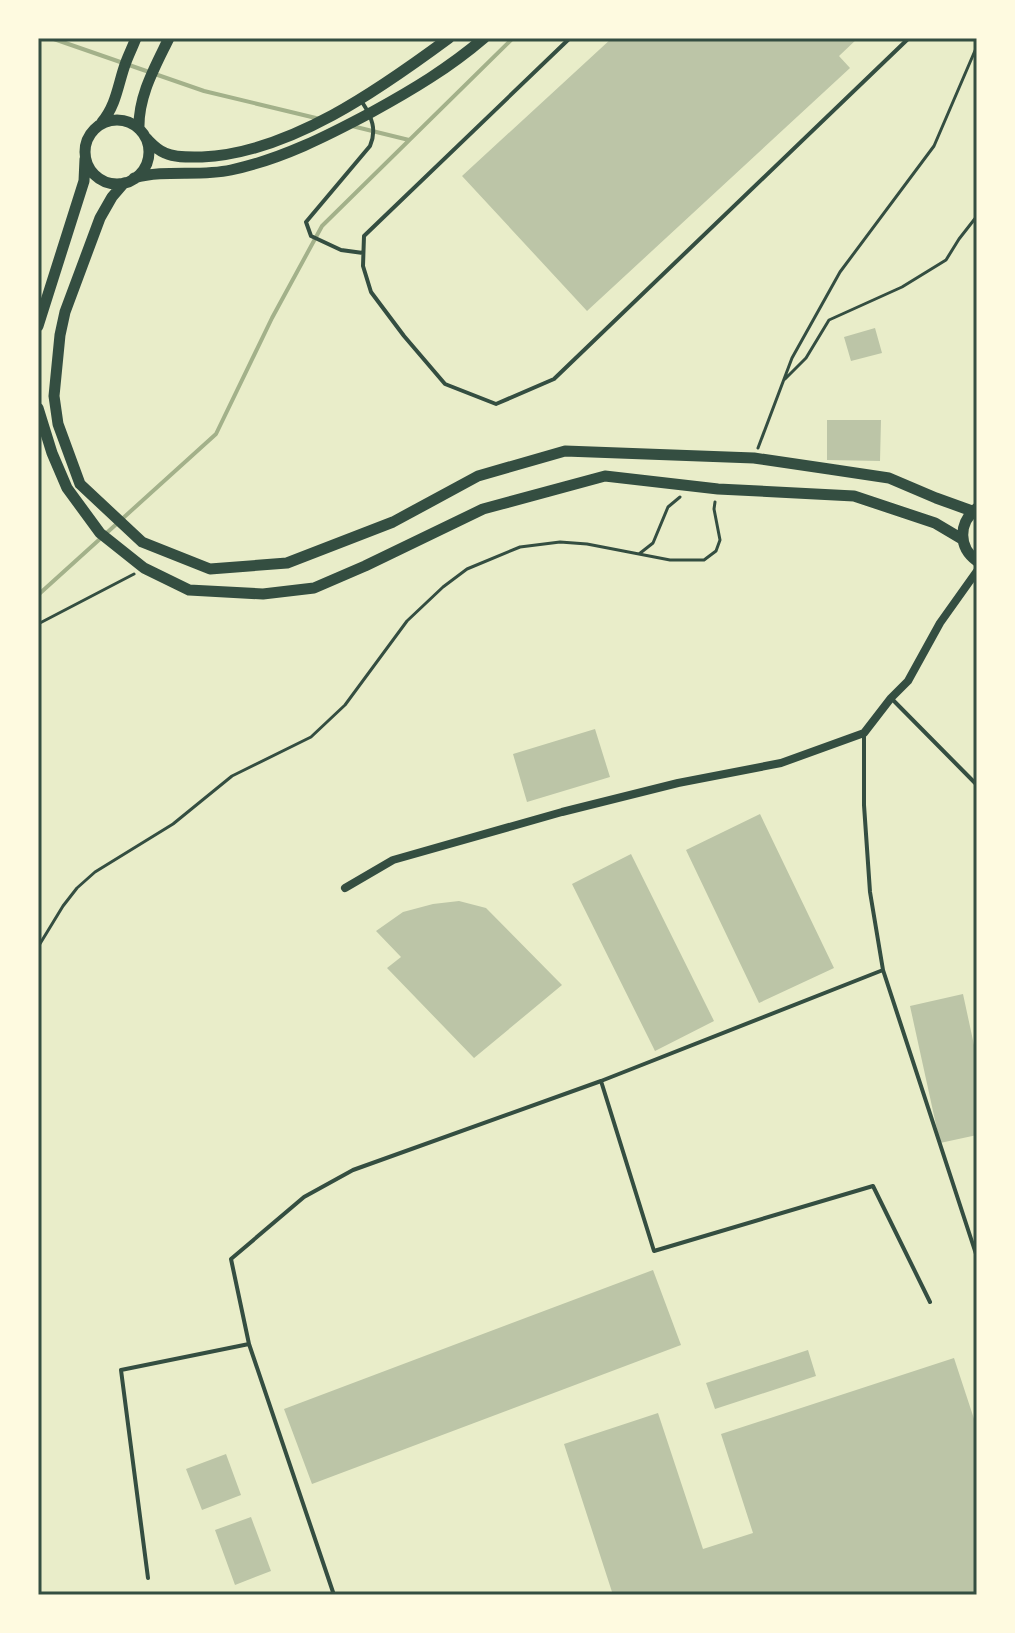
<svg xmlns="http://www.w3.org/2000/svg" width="1015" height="1633" viewBox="0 0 1015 1633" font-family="Arial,sans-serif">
	<rect width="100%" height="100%" fill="#e9edc9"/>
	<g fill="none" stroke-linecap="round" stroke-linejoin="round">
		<path stroke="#a3b18a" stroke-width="4" d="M51 38 204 91 320 119
			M352 126 409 140
			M38 595 216 434 272 318 322 226 513 38"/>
	</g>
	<path fill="#bcc5a7" d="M612 38H858L839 56 850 68 587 311 462 176Z
		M875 328 882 353 851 361 844 337Z
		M827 420H881L880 461 827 460Z
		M595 729 610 777 527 802 513 754Z
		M760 814 834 968 759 1003 686 850Z
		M631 854 714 1021 655 1051 572 884Z
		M459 901 486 908 562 985 474 1058 387 968 401 957 376 931 403 912 433 904Z
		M963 994 977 1059V1135L940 1143 910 1006Z
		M653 1270 681 1345 312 1484 284 1409Z
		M808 1350 816 1376 715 1409 706 1383Z
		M954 1358 977 1428V1595H637L636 1592 628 1595H613L564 1444 658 1413 703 1549 753 1533 721 1434Z
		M226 1454 241 1495 202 1510 186 1469Z
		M251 1517 271 1571 235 1585 215 1530Z"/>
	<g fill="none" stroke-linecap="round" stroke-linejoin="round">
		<path stroke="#344e41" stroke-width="3" d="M785 379 806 358 829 320 902 287 946 260 959 239 977 216
			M758 448 792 358 840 272 934 146 977 46
			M639 554 653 543 668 507 680 497
			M38 624 134 574
			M38 947 63 906 77 888 95 872 173 824 232 776 311 737 345 705 407 621 443 587 467 569 520 547 560 542 587 544 670 560H704L716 551 720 540 714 509 715 502"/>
		<path stroke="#344e41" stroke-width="4" d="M570 38 364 236 363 266 371 292 404 336 445 384 496 404 554 379 909 38
			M362 102C372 117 377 130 370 146L306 222 311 236 341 250 363 253
			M891 698 977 785
			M864 735V805L870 892 883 970 977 1257
			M601 1081 654 1251 873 1186 930 1302
			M148 1578 121 1370 249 1344
			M334 1595 249 1344 231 1259 304 1197 353 1170 601 1081 883 970"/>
		<path stroke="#344e41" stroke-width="8" d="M345 888 393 860 562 812 678 783 781 763 864 733 891 698 908 681 940 623 977 571"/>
		<path stroke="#344e41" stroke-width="11" d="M85 152a32 32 0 1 1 64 0a32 32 0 1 1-64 0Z
			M102 122C117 104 118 83 126 62 129 54 133 46 136 38
			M139 129C138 96 155 67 169 38
			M146 138C152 144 157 150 165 153 176 158 190 157 202 157 290 153 380 89 449 38
			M134 178C166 169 199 177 231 170 282 159 327 136 372 112 412 90 449 68 484 38
			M124 183 112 197 100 218 65 312 60 335 54 396 58 424 80 484 142 542 210 569 287 563 393 522 478 476 565 451 754 458 829 469 889 478 936 498 972 511
			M38 326 84 181 85 159
			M38 408 52 453 67 488 100 533 144 568 189 590 263 594 314 588 365 566 483 509 605 476 718 489 854 496 935 523 962 539
			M977 508C958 523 958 547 977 561"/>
	</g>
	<rect width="1015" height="1633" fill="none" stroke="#fefae0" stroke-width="80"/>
	<rect x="40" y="40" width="935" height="1553" fill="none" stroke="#344e41" stroke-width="3"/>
</svg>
